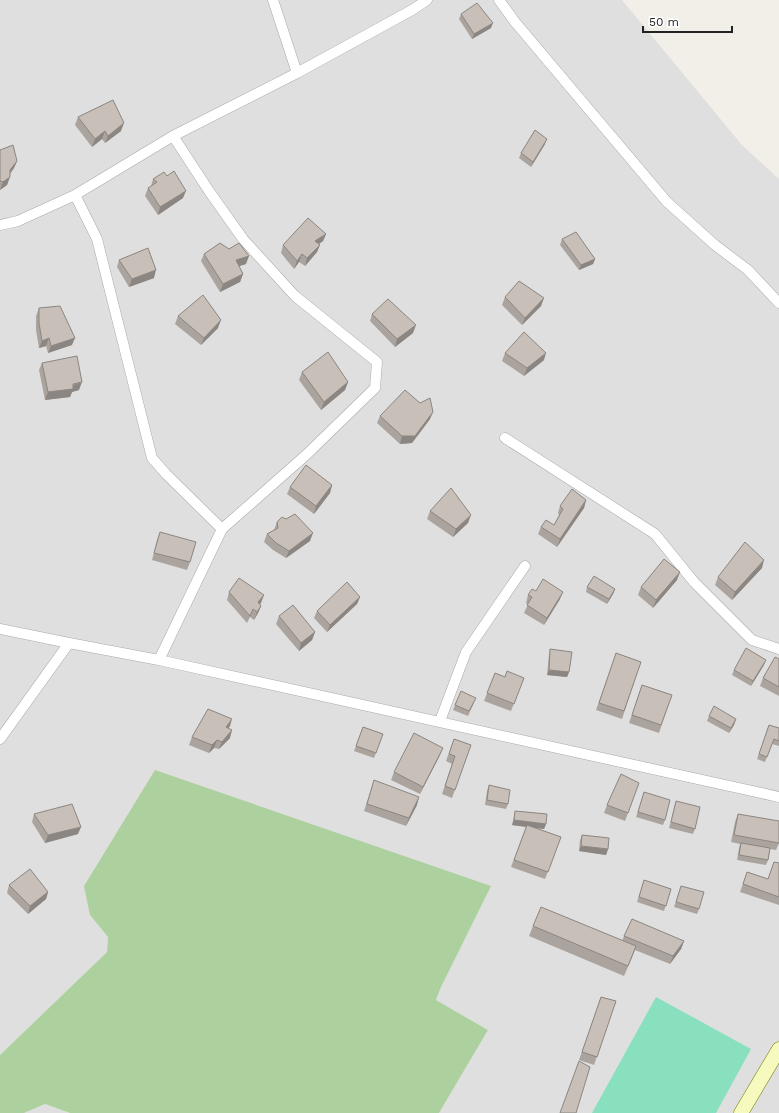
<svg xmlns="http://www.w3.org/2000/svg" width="779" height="1113" viewBox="0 0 779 1113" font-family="'Work Sans',sans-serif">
	<rect width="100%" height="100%" fill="#f2efe9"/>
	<path fill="#e0dfdf" d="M0 0H622L742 145 779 179V1113H439L488 1030 436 1000 441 987 90 915 108 937 107 952 0 1055Z
		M45 1104 70 1113H24Z"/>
	<path fill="#add19e" d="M155 770 491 886 441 987 436 1000 488 1030 439 1113H70L45 1104 24 1113H0V1055L107 952 108 937 90 915 84 886Z"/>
	<path fill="#88e0be" d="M656 997 751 1049 716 1113H592Z"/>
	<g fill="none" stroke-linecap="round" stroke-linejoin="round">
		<g stroke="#a9a9a9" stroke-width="11">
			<path id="street" d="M273 0 297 73
				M499 0 515 22 667 202 715 245 748 270 779 303
				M75 195 97 239 152 458 166 474 222 529
				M0 225 18 221 75 195 173 136 297 73 412 10 427 0
				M505 438 655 534 694 582 752 640 779 649
				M0 629 69 643 159 660 779 797
				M159 660 222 529 306 455 375 388 377 362 295 296 243 239 209 191 173 136
				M440 721 466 652 525 566
				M0 739 69 643"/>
		</g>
		<g stroke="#707d05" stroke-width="15">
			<path id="secondary" d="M741 1113 779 1049"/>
		</g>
		<use href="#street" stroke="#fff" stroke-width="10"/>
		<use href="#secondary" stroke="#f7fabf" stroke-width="14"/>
	</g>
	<path fill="#aba49e" d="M461 14 491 28 472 39 459 19Z
		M78 117 121 131 105 143 102 139 92 147 75 125Z
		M545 144 531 167 519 158 521 153Z
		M0 150 17 161 14 168 10 174 7 185 0 190Z
		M153 179 183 198 158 215 145 196 148 188 151 186Z
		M326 234 323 241 319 244 317 252 305 266 299 262 294 269 281 253 283 245Z
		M562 239 595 259 593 264 579 270 560 245Z
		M204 254 246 264 239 266 243 274 240 282 220 292 201 261Z
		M119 260 154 278 129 287 117 267Z
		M505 297 541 306 522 325 502 305Z
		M39 308 72 345 48 353 46 346 39 348 36 330V316Z
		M372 314 413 333 395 347 370 321Z
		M178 316 218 328 201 345 175 324Z
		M505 353 544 360 524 376 502 361Z
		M42 363 79 390 72 392 70 397 45 400 39 370Z
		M302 372 348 382 345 390 321 410 299 380Z
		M420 403 430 419 412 443 400 444 377 423 380 416Z
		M332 485 330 493 314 514 287 494 290 487Z
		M586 500 584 508 557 547 538 534 541 527 554 525 559 515 558 513 560 506Z
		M430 511 468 523 453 537 427 519Z
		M277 522 310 541 286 558 273 550 264 542 267 534 274 530Z
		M160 532 190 562 187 570 152 560 157 540Z
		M762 568 732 600 715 585 718 577Z
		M677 580 653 608 638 595 641 587Z
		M587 587 615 589 613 594 607 604 586 592Z
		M536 591 560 599 544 625 524 613 528 604 526 603 528 595Z
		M229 592 261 603 260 604 261 606 258 613 254 620 250 617 247 623 227 600Z
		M360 597 357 604 327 632 314 618 317 611Z
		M279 616 315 632 312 640 299 651 276 624Z
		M550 649 569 672 567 677 547 675 549 654Z
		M616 653 641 662 622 719 596 710Z
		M779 659V696L760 686 763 678Z
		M764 665 751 686 732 675 734 670Z
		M495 673 505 677 524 678 511 711 484 701Z
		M642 685 672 695 659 733 629 723Z
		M474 703 468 716 453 710 455 705Z
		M709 716 736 719 734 725 729 733 707 721Z
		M769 725 779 728V746L772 744 765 762 757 759Z
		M230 726 228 728 230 738 219 749 214 748 209 753 189 745 192 737Z
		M363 727 383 734 374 758 354 751Z
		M454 739 471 745 452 798 442 794 452 764 446 761Z
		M440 755 420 794 391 780 394 772Z
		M374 780 417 805 406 826 364 811Z
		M639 783 625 821 604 813 607 805Z
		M489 785 508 804 506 809 485 805 487 791Z
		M644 792 665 820 663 825 636 817Z
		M676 801 695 829 693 834 669 828Z
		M515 811 546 824 544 829 536 828 561 837 545 879 511 867 526 827 512 825 514 816Z
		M34 814 78 834 45 843 32 822Z
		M738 814 779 843 776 850 770 849 768 860 766 865 737 860 739 848 740 844 731 842 735 822Z
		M582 835 608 849 606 855 579 851 580 840Z
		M779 863V905L740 892 747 872 768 879Z
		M644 880 671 889 664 911 637 902Z
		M9 885 48 892 46 899 28 914 7 893Z
		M681 886 699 909 697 914 674 907Z
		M533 926 622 941 624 936 684 941 681 949 670 964 635 950 624 976 529 936Z
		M601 997 616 1001 594 1065 579 1060Z"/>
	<path fill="#8b8681" d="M493 23 491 28 472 39 474 34Z
		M124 123 121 131 105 143 108 136Z
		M105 131 102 139 92 147 95 139Z
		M547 139 545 144 531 167 533 162Z
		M17 161 14 168 7 177 10 170Z
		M10 177 7 185 0 190 3 182Z
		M186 191 183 198 158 215 160 207Z
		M326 234 323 241 312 249 315 241Z
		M320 245 317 252 305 266 307 258Z
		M302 254 299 262 294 269 297 261Z
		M249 256 246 264 233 268 236 260Z
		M595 259 593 264 579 270 581 265Z
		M156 270 154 278 129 287 132 279Z
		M243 274 240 282 220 292 223 284Z
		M544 298 541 306 522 325 525 318Z
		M221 320 218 328 201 345 204 338Z
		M416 325 413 333 395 347 397 339Z
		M49 338 46 346 39 348 42 341Z
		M75 338 72 345 48 353 51 346Z
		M546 353 544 360 524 376 527 368Z
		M82 382 79 390 72 392 70 397 45 400 48 392Z
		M348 382 345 390 321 410 324 402Z
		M433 412 430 419 412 443 400 444 402 436Z
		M332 485 330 493 314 514 316 506Z
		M586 500 584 508 557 547 560 539Z
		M471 515 468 523 453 537 456 529Z
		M313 533 310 541 286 558 289 551Z
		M764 560 762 568 732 600 735 592Z
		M680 572 677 580 653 608 656 600Z
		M615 589 613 594 607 604 609 599Z
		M563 592 560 599 544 625 547 618Z
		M264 595 261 603 256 610 258 602Z
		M360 597 357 604 327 632 330 625Z
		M261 606 258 613 254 620 257 612Z
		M315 632 312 640 299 651 301 643Z
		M766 660 764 665 751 686 753 681Z
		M549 670 569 672 567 677 547 675Z
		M232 719 230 726 224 735 226 727Z
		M736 719 734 725 729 733 731 728Z
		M232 730 230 738 219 749 222 742Z
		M217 740 214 748 209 753 212 745Z
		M443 748 440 755 420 794 423 787Z
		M419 797 417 805 406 826 409 818Z
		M514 820 546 824 544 829 512 825Z
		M81 827 78 834 45 843 48 835Z
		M581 846 608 849 606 855 579 851Z
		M48 892 46 899 28 914 30 906Z
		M684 941 681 949 670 964 673 956Z
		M636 946 632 957 624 976Z"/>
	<path fill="#c7bfb8" stroke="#8b8681" d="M477 3 493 23 474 34 461 14Z
		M113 100 124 123 108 136 105 131 95 139 78 117Z
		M535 130 547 139 533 162 521 153Z
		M13 145 17 161 10 170V177L3 182 0 181V150Z
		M174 171 186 191 160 207 148 188 157 182 153 179 164 172 167 176Z
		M308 218 326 234 315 241 320 245 307 258 302 254 297 261 283 245Z
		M576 232 595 259 581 265 562 239Z
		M220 243 229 249 239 243 249 256 236 260 243 274 223 284 204 254Z
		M148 248 156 270 132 279 119 260Z
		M519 281 544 298 525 318 505 297Z
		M203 295 221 320 204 338 178 316Z
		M388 299 416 325 397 339 372 314Z
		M60 306 75 338 51 346 49 338 42 341 39 323V308Z
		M524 332 546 353 527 368 505 353Z
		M328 352 348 382 324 402 302 372Z
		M77 356 82 382 73 384V389L48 392 42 363Z
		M405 390 420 403 430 398 433 412 415 436H402L380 416Z
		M306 465 332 485 316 506 290 487Z
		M451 488 471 515 456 529 430 511Z
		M572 489 586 500 560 539 541 527 546 520 554 525 563 509 560 506Z
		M295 514 313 533 289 551 276 543 267 534 278 528 277 522 282 517 286 519Z
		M160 532 196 542 190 562 154 553Z
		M745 542 764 560 735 592 718 577Z
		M664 559 680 572 656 600 641 587Z
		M594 576 615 589 609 599 587 587Z
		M239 578 264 595 258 602 261 606 257 612 253 609 250 616 229 592Z
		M543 579 563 592 547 618 527 605 532 597 528 595 532 589 536 591Z
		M347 582 360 597 330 625 317 611Z
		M293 605 315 632 301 643 279 616Z
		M746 648 766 660 753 681 734 670Z
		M550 649 572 652 569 672 549 670Z
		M616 653 641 662 624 711 599 703Z
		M775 657 779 659V687L763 678Z
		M507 671 524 678 514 704 487 693 495 673 505 677Z
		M642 685 672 695 661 725 632 715Z
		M461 691 476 698 469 711 455 705Z
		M714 706 736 719 731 728 709 716Z
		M208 709 232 719 226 727 232 730 222 742 217 740 212 745 192 737Z
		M769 725 779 728V741L774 739 767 757 759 754Z
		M363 727 383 734 376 753 356 746Z
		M414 733 443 748 423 787 394 772Z
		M454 739 471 745 455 790 445 786 455 756 449 754Z
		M621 774 639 783 628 813 607 805Z
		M374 780 419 797 409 818 367 804Z
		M489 785 510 790 508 804 487 800Z
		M644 792 670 800 665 820 638 812Z
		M676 801 700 807 695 829 671 822Z
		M72 804 81 827 48 835 34 814Z
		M515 811 547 814 546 824 514 820Z
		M738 814 779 821V843L734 835Z
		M527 825 561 837 548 872 514 860Z
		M582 835 609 838 608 849 581 846Z
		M741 843 770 848 768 860 739 855Z
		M774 862 779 863V897L743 884 747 872 768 879Z
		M30 869 48 892 30 906 9 885Z
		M644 880 671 889 666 906 639 897Z
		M681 886 704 892 699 909 676 902Z
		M541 907 636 946 628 966 533 926Z
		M632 919 684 941 673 956 624 936Z
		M601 997 616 1001 597 1057 582 1052Z
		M579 1061 590 1067 576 1113H560Z"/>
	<path d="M643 26v6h89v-6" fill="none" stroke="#222222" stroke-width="2"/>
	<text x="649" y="26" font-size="12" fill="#222222" stroke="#ffffff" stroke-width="3" paint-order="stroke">50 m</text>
</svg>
